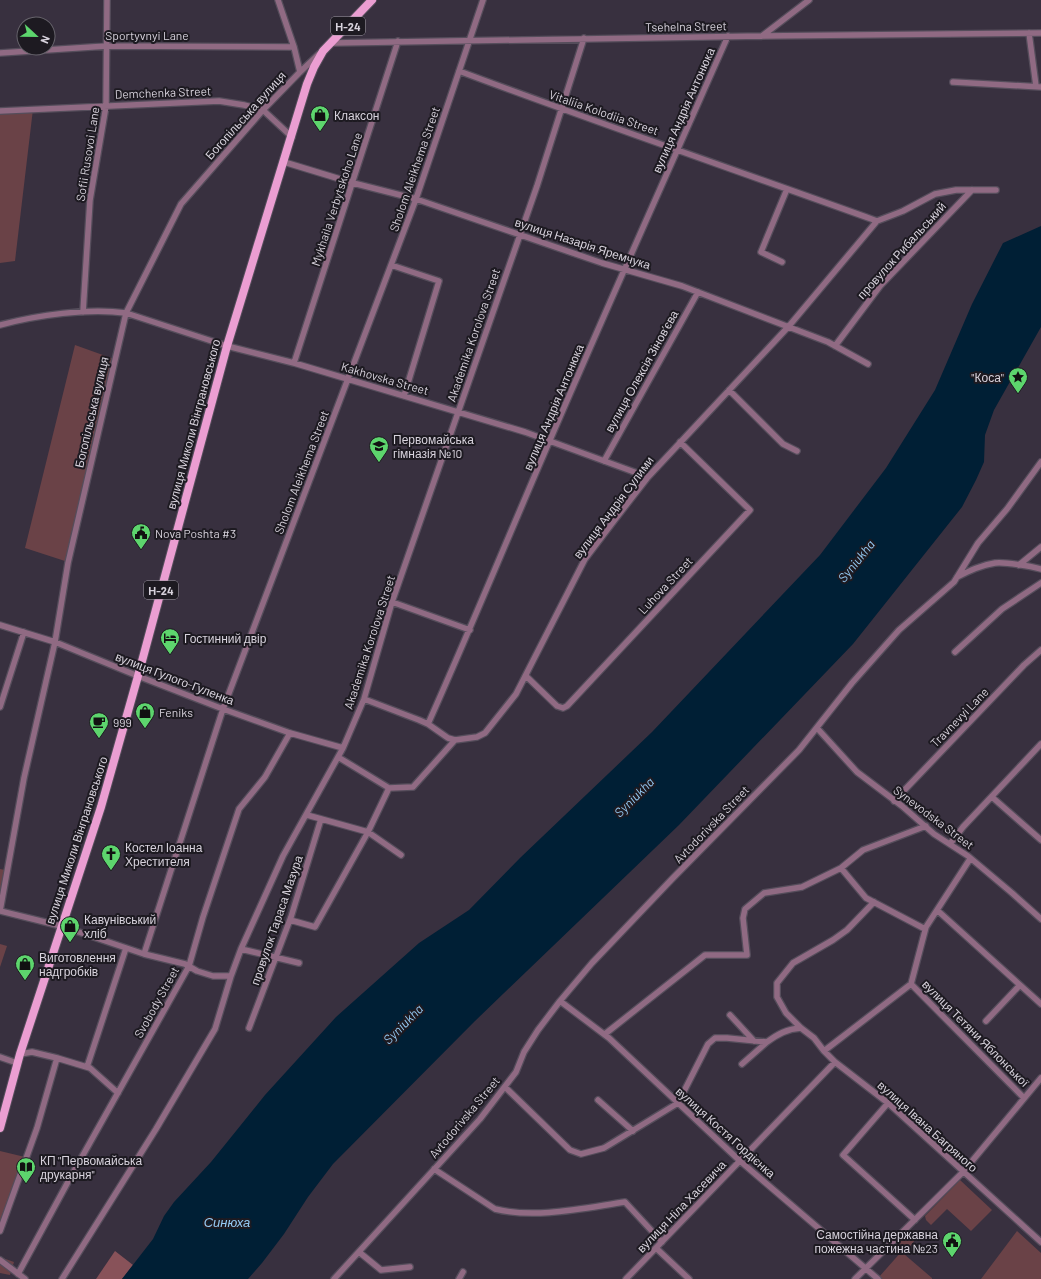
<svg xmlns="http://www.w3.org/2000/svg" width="1041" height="1279" viewBox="0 0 1041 1279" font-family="Barlow,sans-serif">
	<rect width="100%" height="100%" fill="#38303f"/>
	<path fill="#6a4247" d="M33 109 15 261 0 263V111Z
		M75 345 114 359 68 562 25 548Z
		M0 869 5 870 0 900Z
		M0 944 7 946 0 967Z
		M0 1151 25 1157 0 1226Z
		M960 1180 992 1210 971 1231 947 1209 931 1225 926 1220 925 1216Z
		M1017 1231 1041 1253V1279H981Z
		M905 1236 912 1237 915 1240 904 1254 932 1278V1279H882L879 1277 902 1251 896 1245Z
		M0 1257 14 1262 10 1275 0 1273Z"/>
	<path fill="#885259" d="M115 1251 133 1265 122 1279H96Z"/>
	<path fill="#001f35" d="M1041 226V327L994 410 985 435 984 462 976 480 962 507 853 644 679 825 475 1021 333 1164 308 1197 284 1234 262 1263 248 1279H122L153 1239 164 1216 174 1202 211 1162 265 1095 336 1017 419 943 469 910 520 858 652 732 820 555 886 468 935 390 972 304 1003 243Z"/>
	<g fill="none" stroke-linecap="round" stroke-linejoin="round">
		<g stroke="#554d5b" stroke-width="8">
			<path id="minor" d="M278 0 294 47 300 72
				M1029 33 1036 86
				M762 36 809 0
				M332 43 762 36 1041 33
				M0 53 107 46 294 47
				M459 71C598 123 738 171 877 221
				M953 82 1041 87
				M0 111 219 101 244 105 263 110 292 137
				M284 162 353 183 416 199 602 263 682 286 828 342 868 364
				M782 262 761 252 787 189
				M391 265 439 281 404 396
				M83 312 90 200 106 106 107 0
				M0 325C38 315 87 308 126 313L227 346 294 363 525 432 648 477
				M835 346 880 286 972 190
				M294 363 398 41
				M729 390 783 444 797 451
				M604 461 698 292
				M1019 565 1041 547
				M957 577C969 571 981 565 995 563 1006 562 1030 566 1041 569
				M392 602 470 630
				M0 625 55 642 138 676 223 709 290 733 343 748
				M955 652 1002 609 1041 583
				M526 676 557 706 563 708 567 706 750 510 680 442
				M364 699 419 720 428 724 448 738 455 740 477 737 485 733 516 694 585 559 613 522 648 477 789 326 877 221 903 211 935 194 956 190H996
				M0 707 24 632
				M428 724C470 630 509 535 550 440 608 305 668 171 728 36
				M817 728 857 772 902 806 934 834 968 856 1012 893 1041 919
				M338 757 389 788 413 787 455 740
				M992 797 1041 840
				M894 801 1024 665 1041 650
				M307 815 368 832 401 855
				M950 844 963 827 1041 744
				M841 868 866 898 925 929
				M874 902 847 930 833 940 793 963 777 983V997L786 1013 801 1028 814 1038 824 1051 835 1062 888 1103 1041 1242
				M937 910 1041 1004
				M0 911 24 778 55 642 68 563 126 313 181 204 263 110 300 72 319 54
				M0 911 61 926 144 954 185 964 197 971 213 976H231
				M290 920 315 927 368 832 389 788
				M241 949 299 963
				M144 954 223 709 416 199 483 0
				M911 984 1024 1098
				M560 1001 609 1038 740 1161 878 1279
				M730 1015 754 1041
				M986 1021 1020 985
				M249 1028 291 917 321 819
				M605 1034 705 955H747L743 918 745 909 764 893 802 887 841 868 863 850 926 826
				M824 1051 911 984 926 927 970 859
				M20 1054 32 1052 57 1058
				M0 1057 17 1063
				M742 1064 767 1042
				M87 1067 126 948
				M505 1087 570 1150 581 1154 604 1148 678 1103 708 1044 715 1038H727L767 1042C778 1034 787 1029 801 1028
				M598 1100 633 1131
				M888 1103 843 1155 915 1220
				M434 1169 495 1209C536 1219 584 1208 625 1202L662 1242
				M0 1231 37 1128 57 1058 90 1068 118 1093
				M656 1248 689 1279
				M359 1252 381 1270 410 1267
				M0 1260 25 1279
				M18 1274 69 1180 189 966 203 917 239 809 265 777 290 733
				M62 1279 156 1129 215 1029 231 976 241 949 283 856 343 748 364 699 392 602 537 186 584 38
				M334 1279 480 1119 516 1072 524 1052 538 1030 560 1001 592 963 672 879 799 750 852 683 899 630 954 582 978 543 1007 509 1041 462
				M459 1279 463 1272
				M626 1279 835 1062
				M855 1279 963 1172 1041 1078"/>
		</g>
		<g stroke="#554d5b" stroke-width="10">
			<path id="primary" d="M0 1128 20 1054 101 807 138 676 227 346 307 84 314 67 323 51 372 0"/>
		</g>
		<use href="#minor" stroke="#906a83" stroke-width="5.5"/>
		<use href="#primary" stroke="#eb9ed2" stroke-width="8"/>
	</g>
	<defs>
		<g id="shop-pin" transform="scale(1)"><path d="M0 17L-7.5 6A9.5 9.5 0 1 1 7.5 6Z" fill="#5dd56d" stroke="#1d1a21"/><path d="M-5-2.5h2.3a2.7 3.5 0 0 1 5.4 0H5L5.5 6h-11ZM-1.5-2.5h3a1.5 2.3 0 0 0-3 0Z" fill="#111"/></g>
		<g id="sight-pin" transform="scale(1)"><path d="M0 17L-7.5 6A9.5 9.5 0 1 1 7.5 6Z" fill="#5dd56d" stroke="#1d1a21"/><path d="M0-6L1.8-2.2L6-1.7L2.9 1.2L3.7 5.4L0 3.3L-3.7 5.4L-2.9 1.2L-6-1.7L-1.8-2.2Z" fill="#111"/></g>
		<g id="school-pin" transform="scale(1)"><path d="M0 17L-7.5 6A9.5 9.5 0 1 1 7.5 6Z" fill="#5dd56d" stroke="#1d1a21"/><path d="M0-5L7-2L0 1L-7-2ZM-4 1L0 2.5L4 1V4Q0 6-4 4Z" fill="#111"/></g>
		<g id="civic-pin" transform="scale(1)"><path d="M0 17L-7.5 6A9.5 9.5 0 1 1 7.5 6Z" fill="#5dd56d" stroke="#1d1a21"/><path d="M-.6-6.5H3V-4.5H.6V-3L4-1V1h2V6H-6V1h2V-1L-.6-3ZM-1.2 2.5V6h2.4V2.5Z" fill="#111"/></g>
		<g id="hotel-pin" transform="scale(1)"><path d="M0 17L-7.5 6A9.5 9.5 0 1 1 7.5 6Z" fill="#5dd56d" stroke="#1d1a21"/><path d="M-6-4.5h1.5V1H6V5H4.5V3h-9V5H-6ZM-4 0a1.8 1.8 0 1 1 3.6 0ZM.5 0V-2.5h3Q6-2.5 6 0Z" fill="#111"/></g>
		<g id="cafe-pin" transform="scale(1)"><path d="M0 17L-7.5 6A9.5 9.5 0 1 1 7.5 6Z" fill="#5dd56d" stroke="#1d1a21"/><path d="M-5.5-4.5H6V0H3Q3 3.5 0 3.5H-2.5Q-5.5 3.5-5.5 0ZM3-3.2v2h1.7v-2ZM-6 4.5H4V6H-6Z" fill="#111"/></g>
		<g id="church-pin" transform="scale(1)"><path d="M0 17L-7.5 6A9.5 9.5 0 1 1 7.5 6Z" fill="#5dd56d" stroke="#1d1a21"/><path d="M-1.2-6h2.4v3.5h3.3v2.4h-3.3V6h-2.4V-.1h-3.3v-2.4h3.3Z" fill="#111"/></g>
		<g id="library-pin" transform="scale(1)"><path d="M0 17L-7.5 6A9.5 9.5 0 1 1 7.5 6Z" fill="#5dd56d" stroke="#1d1a21"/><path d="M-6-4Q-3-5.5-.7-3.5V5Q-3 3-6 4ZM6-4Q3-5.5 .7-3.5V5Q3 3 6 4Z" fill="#111"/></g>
	</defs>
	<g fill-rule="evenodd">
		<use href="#shop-pin" x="320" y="115"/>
		<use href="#sight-pin" x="1018" y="377"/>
		<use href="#school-pin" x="379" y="446"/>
		<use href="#civic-pin" x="141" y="533"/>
		<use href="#hotel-pin" x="170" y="638"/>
		<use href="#shop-pin" x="145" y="712"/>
		<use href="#cafe-pin" x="99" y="722"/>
		<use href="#church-pin" x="111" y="854"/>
		<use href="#shop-pin" x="70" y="926"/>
		<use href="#shop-pin" x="25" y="964"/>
		<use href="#library-pin" x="26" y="1167"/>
		<use href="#civic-pin" x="952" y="1241"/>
	</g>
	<g text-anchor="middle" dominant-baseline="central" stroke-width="4" stroke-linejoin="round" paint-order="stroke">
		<g fill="#1d1a21" stroke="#9f9ba4" stroke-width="1">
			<rect x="331" y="17" width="34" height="18" rx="3"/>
			<rect x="144" y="581" width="34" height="18" rx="3"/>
		</g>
		<g font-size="11" font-weight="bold" fill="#d7d2dc">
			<text x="348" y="26">Н-24</text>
			<text x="161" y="590">Н-24</text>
		</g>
		<g font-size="12" fill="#d7d2dc" stroke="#1d1a21">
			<text transform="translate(686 26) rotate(-1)">Tsehelna Street</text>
			<text x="147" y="35">Sportyvnyi Lane</text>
			<text transform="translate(163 92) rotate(-2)">Demchenka Street</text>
			<text transform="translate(683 110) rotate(-66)">вулиця Андрія Антонюка</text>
			<text transform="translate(604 112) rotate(19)">Vitaliia Kolodiia Street</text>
			<text transform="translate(245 115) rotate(-48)">Богопільська вулиця</text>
			<text transform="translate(87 154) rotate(-81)">Sofii Rusovoi Lane</text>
			<text transform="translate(414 169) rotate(-71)">Sholom Aleikhema Street</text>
			<text transform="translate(336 199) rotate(-72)">Mykhaila Verbytskoho Lane</text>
			<text transform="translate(583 243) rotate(18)">вулиця Назарія Яремчука</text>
			<text transform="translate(901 250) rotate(-48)">провулок Рибальський</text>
			<text transform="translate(473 335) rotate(-71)">Akademika Korolova Street</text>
			<text transform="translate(641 371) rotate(-61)">вулиця Олексія Зіновʼєва</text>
			<text transform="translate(385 378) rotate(16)">Kakhovska Street</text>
			<text transform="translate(553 407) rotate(-67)">вулиця Андрія Антонюка</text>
			<text transform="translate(91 412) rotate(-77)">Богопільська вулиця</text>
			<text transform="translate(193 424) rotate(-75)">вулиця Миколи Вінграновського</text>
			<text transform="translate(301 472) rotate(-69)">Sholom Aleikhema Street</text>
			<text transform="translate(613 507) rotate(-53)">вулиця Андрія Сулими</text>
			<text transform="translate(665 585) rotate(-47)">Luhova Street</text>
			<text transform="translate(369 642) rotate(-72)">Akademika Korolova Street</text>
			<text transform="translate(175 678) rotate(21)">вулиця Гулого-Гуленка</text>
			<text transform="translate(959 717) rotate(-46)">Travnevyi Lane</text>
			<text transform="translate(934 817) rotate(37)">Synevodska Street</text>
			<text transform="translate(711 824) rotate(-46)">Avtodorivska Street</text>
			<text transform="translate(76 840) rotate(-72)">вулиця Миколи Вінграновського</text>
			<text transform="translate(276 920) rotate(-71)">провулок Тараса Мазура</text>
			<text transform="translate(156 1002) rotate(-61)">Svobody Street</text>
			<text transform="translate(976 1033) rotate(45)">вулиця Тетяни Яблонської</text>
			<text transform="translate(464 1117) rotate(-50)">Avtodorivska Street</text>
			<text transform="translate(928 1126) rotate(42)">вулиця Івана Багряного</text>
			<text transform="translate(726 1132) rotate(42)">вулиця Костя Гордієнка</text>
			<text transform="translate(681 1206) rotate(-46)">вулиця Ніла Хасевича</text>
		</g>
		<g font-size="12" fill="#d7d2dc" stroke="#1d1a21" text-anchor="start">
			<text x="334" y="115">Клаксон</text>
			<text x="1004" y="377" text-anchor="end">"Коса"</text>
			<text x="393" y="439">Первомайська<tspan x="393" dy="14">гімназія №10</tspan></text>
			<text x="155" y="533">Nova Poshta #3</text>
			<text x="184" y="638">Гостинний двір</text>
			<text x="159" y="712">Feniks</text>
			<text x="113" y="722">999</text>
			<text x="125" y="847">Костел Іоанна<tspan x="125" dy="14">Хрестителя</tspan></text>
			<text x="84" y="919">Кавунівський<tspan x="84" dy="14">хліб</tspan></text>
			<text x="39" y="957">Виготовлення<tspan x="39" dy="14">надгробків</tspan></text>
			<text x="40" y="1160">КП "Первомайська<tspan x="40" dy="14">друкарня"</tspan></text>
			<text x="938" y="1234" text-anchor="end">Самостійна державна<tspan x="938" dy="14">пожежна частина №23</tspan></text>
		</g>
		<g font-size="13" font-style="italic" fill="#95caf4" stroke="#1d1a21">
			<text transform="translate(856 561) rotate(-51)">Syniukha</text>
			<text transform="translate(634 797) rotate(-45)">Syniukha</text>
			<text transform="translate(403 1024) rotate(-45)">Syniukha</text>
			<text x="227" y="1222">Синюха</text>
		</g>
	</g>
	<g transform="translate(36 36) rotate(112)"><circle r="19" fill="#1d1a21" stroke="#67646c"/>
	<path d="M0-3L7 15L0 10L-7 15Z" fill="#5dd56d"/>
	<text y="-6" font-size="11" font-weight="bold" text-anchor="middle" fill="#d7d2dc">N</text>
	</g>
</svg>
